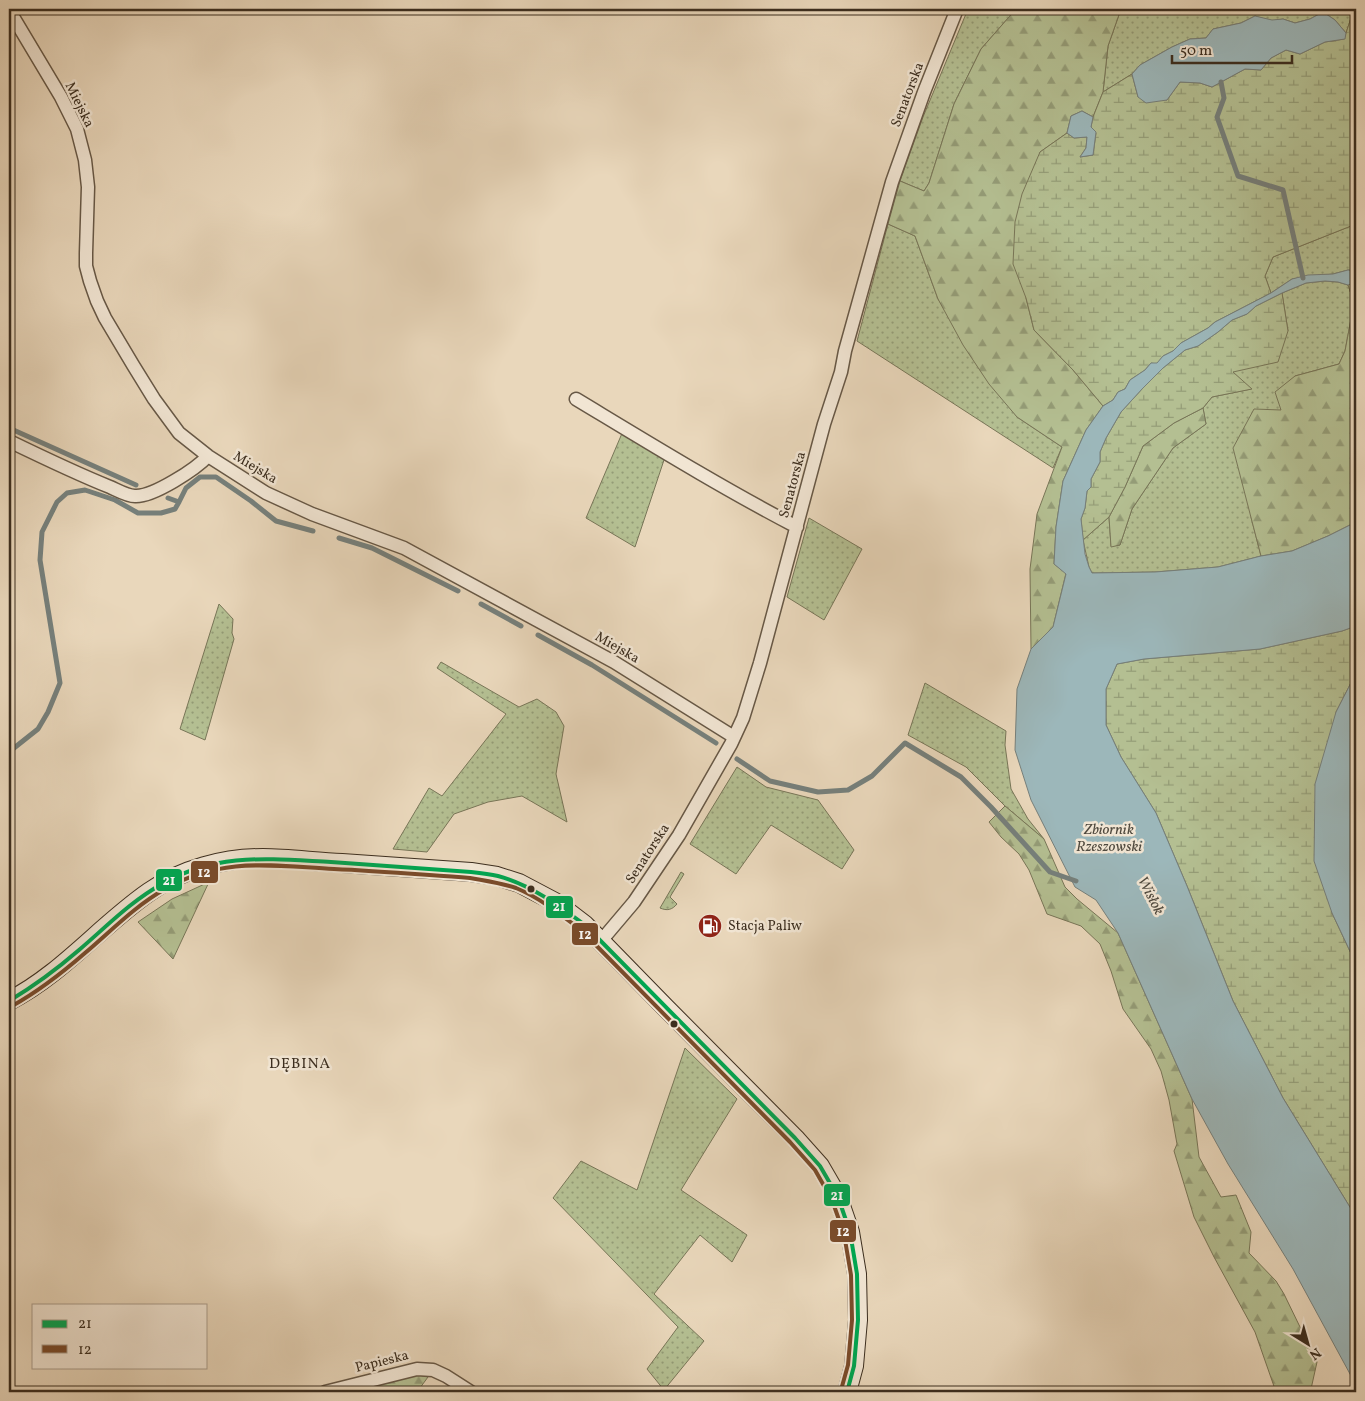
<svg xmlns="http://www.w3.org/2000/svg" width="1365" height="1401" viewBox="0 0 1365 1401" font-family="Vollkorn,serif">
	<defs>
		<pattern id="grass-dots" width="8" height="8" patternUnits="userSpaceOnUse" patternTransform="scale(1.25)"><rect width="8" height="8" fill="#b4bf92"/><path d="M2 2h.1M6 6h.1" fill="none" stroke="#949c77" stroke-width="1.8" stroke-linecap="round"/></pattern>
		<pattern id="forest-firs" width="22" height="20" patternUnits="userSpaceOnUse" patternTransform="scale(1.25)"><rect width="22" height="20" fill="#b4bf92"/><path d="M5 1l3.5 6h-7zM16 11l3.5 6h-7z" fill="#949c77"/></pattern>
		<pattern id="wetland-marsh" width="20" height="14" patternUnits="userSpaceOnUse" patternTransform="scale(1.25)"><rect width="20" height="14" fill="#b4bf92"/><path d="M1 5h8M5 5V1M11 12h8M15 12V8" fill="none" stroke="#949c77"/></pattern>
	</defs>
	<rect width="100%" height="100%" fill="#e9d7bb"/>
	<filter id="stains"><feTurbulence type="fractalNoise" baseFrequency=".004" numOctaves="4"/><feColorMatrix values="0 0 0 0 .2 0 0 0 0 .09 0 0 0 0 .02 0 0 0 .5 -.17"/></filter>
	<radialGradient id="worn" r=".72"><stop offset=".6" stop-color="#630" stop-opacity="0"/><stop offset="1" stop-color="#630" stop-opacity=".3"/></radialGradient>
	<path fill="url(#grass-dots)" stroke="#787658" d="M968 9H1016L981 49 954 104 929 183 924 191 900 181 923 117Z
		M1121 9H1354L1346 33 1335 20 1323 12 1310 19 1295 23 1283 19 1272 21 1255 16 1241 23 1213 29 1206 38 1190 39 1172 47 1140 65 1132 74 1103 92 1108 46Z
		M888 224 915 236 938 299 1017 417 1062 447 1053 468 857 341Z
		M1356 224V271L1348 270 1333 274 1292 279 1271 293 1265 276 1273 257Z
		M1325 281 1338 282 1348 285 1354 303 1345 351 1339 364 1295 376 1281 410 1251 517 1261 556 1218 567 1155 572 1092 573 1089 567 1083 540 1109 517 1111 546 1120 545 1132 509 1173 448 1206 424 1203 408 1212 397 1251 389 1232 372 1288 331 1282 293 1306 283Z
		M623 431 665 457 635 547 586 518Z
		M809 518 862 549 824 620 787 597Z
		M219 604 233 619 232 633 234 639 205 740 180 729Z
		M441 662 519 707 537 699 556 712 564 726 556 774 567 822 522 796 488 802 454 814 427 852 393 849 429 788 442 796 506 714 437 668Z
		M925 683 1006 731 1005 745 1011 789 1028 819 1044 839 1005 806 966 767 908 735Z
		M737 767 766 787 818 800 854 850 842 869 771 825 736 874 690 844Z
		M681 872 684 874 670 897 677 904C672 910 667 911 660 908Z
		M685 1048 737 1099 681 1190 747 1235 732 1262 700 1235 654 1294 704 1341 664 1390 647 1369 678 1327 553 1198 581 1161 637 1190Z"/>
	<path fill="url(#forest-firs)" stroke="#787658" d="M1016 9H1121L1108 46 1103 92 1093 117 1082 111 1071 116 1067 133 1040 152 1026 298 1034 330 1073 370 1103 406 1086 430 1063 481 1056 527 1054 564 1066 573 1053 627 1031 649 1030 569 1037 514 1062 447 1017 417 989 384 963 345 938 299 915 236 888 224 900 181 924 191 929 183 954 104 981 49Z
		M1354 303 1356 304V522L1328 536 1292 551 1261 556 1233 448 1254 409 1281 410 1275 392 1295 376 1339 364 1345 351Z
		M1203 408 1206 424 1173 448 1132 509 1120 545 1111 547 1109 517 1125 487 1143 446 1174 423Z
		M1005 806 1044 839 1065 887 1077 899 1118 933 1192 1099 1199 1157 1221 1197 1236 1195 1251 1232 1249 1253 1276 1281 1284 1294 1317 1362 1311 1389 1312 1392H1276L1255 1332 1214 1257 1194 1217 1174 1151 1177 1144 1169 1100 1161 1071 1151 1049 1123 1009 1111 971 1100 944 1081 926 1047 914 1029 870 1019 854 1001 837 989 822Z
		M209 882 173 959 138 922 172 899Z
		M414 1374 428 1377 417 1392H343Z"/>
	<path fill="url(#wetland-marsh)" stroke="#787658" d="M1354 9H1356V224L1273 257 1265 276 1271 293 1215 322 1208 328 1181 343 1173 351 1163 356 1157 364 1151 363 1145 370 1130 380 1125 389 1118 392 1113 400 1103 406 1073 370 1034 330 1026 298 1013 264 1015 222 1022 194 1040 152 1067 133 1074 138 1087 137 1086 148 1080 157 1093 155 1096 133 1091 127 1093 117 1103 92 1132 74 1138 97 1167 100 1180 82 1200 83 1212 87 1245 69 1261 70 1271 58 1286 50 1300 54 1325 42 1344 39Z
		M1356 282V304L1354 303 1348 285Z
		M1282 293 1288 331 1278 362 1233 372 1252 389 1212 397 1203 408 1174 423 1143 446 1125 487 1109 517 1083 540 1081 519 1085 508 1087 491 1091 487V479L1100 462V452L1106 438 1121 412 1142 389 1163 368 1185 350 1198 346 1218 332 1232 320 1247 314 1256 306Z
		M1356 626V673L1336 712 1332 913 1356 964V1217L1283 1098 1233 1001 1187 886 1156 813 1121 757 1106 725V689L1117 664 1144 659 1260 649 1342 631Z"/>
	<path fill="#9cb7ba" stroke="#76807c" d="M1323 12 1335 20 1346 33 1345 39 1325 42 1300 54 1286 50 1271 58 1261 70 1245 69 1212 87 1200 83 1180 82 1167 100 1146 103 1138 97 1132 74 1140 65 1172 47 1190 39 1206 38 1213 29 1241 23 1255 16 1272 20 1283 19 1295 23 1310 19Z
		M1082 111 1093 117 1091 127 1096 132 1093 155 1080 157 1086 148 1087 137 1074 138 1067 133 1071 116Z
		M1348 270 1356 271V282L1348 285 1338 282 1325 281 1306 283 1282 293 1256 306 1247 314 1232 320 1218 332 1198 346 1185 350 1163 368 1142 389 1121 412 1106 438 1100 452V462L1091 479V487L1087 491 1085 508 1081 519 1085 554 1089 567 1092 573 1155 572 1218 567 1261 556 1292 551 1328 536 1356 522V626L1342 631 1260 649 1144 659 1117 664 1106 689V725L1121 757 1156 813 1187 886 1233 1001 1283 1098 1356 1217V1385L1293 1269 1228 1164 1192 1099 1118 933 1096 900 1075 887 1031 800 1015 750 1017 689 1031 649 1053 627 1066 574 1054 564 1056 527 1063 481 1086 430 1103 406 1113 400 1118 392 1125 389 1130 380 1145 370 1151 363H1157L1163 356 1173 351 1181 343 1208 328 1215 322 1271 293 1292 279 1308 275 1333 274Z
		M1356 673V964L1332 913 1314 861 1315 784 1336 712Z"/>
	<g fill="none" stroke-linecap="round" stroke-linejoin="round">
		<path stroke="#76807c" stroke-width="5" d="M1221 82 1224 98 1217 117 1238 176 1283 190 1303 278
			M9 428 136 485
			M168 498 179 502 186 488 200 477H216L251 501 276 521 313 531
			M339 538 372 548 458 591
			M481 604 521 626
			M538 635 592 665 716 743
			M9 752 38 729 48 712 60 683 40 560 42 532 57 502 67 493 85 490 115 500 138 513H161L175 509 179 502
			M737 759 770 781 818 792 848 790 872 776 905 743 961 777 991 807 1050 872 1076 881"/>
		<g stroke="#675846" stroke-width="15">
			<path id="street" d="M9 10 61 97 77 129 85 160 88 187 86 253V266L90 281 97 301 105 318 133 365 154 399 179 433 208 456 266 493 312 514 404 548 614 662 734 737
				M576 399C649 443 722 488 797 527
				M9 441C42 457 75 473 110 487 117 490 127 496 135 496 153 497 196 469 208 456
				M601 941 634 902 679 835 731 744 743 718 760 663 824 424 841 372 845 351 892 182 924 92 957 9
				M325 1392 417 1369 433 1370 446 1376 471 1392"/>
		</g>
		<g stroke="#3c2e1f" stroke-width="20">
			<path id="secondary" d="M9 1001C62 974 100 926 149 892 181 869 224 858 263 858 289 858 316 862 342 863 385 866 428 869 471 872L497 876 519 883 555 902 585 925 665 1007 795 1138 820 1166 838 1197 850 1232 857 1274 858 1320 854 1366 847 1392"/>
		</g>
		<use href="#street" stroke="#f1e5d3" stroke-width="12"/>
		<use href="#secondary" stroke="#f1e5d3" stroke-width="18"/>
		<g stroke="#f1e5d3" stroke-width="8">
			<path id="bus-1" d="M9 1001C34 986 57 969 79 950 106 927 131 901 162 884 218 852 270 859 331 862 378 865 424 869 471 872 480 873 489 874 498 876 531 885 558 905 585 925L795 1138 820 1166 838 1197 850 1232 857 1274 858 1320 854 1366 847 1392"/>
		</g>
		<g stroke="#f1e5d3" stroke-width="8">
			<path id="bus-2" d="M12 1006C39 991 62 973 85 953 111 931 135 906 165 889 222 856 273 866 334 869 380 871 425 875 470 878 486 881 501 883 516 888 540 898 560 914 581 930L790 1142 815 1170 832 1200 844 1234 851 1275 852 1320 848 1365 841 1390"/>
		</g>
		<use href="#bus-1" stroke="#00a651" stroke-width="4"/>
		<use href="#bus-2" stroke="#7a4b2a" stroke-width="4"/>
	</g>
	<defs>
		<g id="fuel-disc" transform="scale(1.25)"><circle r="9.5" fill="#8f2418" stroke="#f1e5d3"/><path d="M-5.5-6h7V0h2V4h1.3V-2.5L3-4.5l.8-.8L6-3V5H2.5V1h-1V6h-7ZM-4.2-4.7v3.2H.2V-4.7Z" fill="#fff"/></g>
	</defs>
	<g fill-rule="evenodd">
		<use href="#fuel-disc" x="710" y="926"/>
	</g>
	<g fill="#3c2e1f" stroke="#f1e5d3" stroke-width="2">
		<circle cx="531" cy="889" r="4.5"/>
		<circle cx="674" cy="1024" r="4.5"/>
	</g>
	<g text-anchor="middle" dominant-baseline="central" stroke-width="5" stroke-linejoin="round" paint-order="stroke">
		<g font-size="14" fill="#3c2e1f" stroke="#f1e5d3">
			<text transform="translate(908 95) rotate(-69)">Senatorska</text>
			<text transform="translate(79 105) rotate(64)">Miejska</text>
			<text transform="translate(255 468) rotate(31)">Miejska</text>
			<text transform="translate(793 485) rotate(-75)">Senatorska</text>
			<text transform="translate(617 648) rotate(30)">Miejska</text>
			<text transform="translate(648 854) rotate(-57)">Senatorska</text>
			<text transform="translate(382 1362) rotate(-14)">Papieska</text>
		</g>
		<g font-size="14" fill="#3c2e1f" stroke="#f1e5d3" text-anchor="start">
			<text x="728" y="926">Stacja Paliw</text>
		</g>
		<g font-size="15" font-style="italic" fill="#4f493e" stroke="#f1e5d3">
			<text x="1109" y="830">Zbiornik<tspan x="1109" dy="17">Rzeszowski</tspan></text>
			<text transform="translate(1150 896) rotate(63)">Wisłok</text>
		</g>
		<g font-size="15" letter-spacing="1" fill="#3c2e1f" stroke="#f1e5d3">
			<text x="300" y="1064">DĘBINA</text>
		</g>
	</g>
	<g stroke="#f1e5d3" stroke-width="2">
		<rect x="190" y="860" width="29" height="24" rx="5" fill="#7a4b2a"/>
		<rect x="155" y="868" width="28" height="24" rx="5" fill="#00a651"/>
		<rect x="545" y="895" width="29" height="24" rx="5" fill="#00a651"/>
		<rect x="571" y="922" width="28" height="24" rx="5" fill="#7a4b2a"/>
		<rect x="823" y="1183" width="28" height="24" rx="5" fill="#00a651"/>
		<rect x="829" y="1219" width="28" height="24" rx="5" fill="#7a4b2a"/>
	</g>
	<g font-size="14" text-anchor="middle" font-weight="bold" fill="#fff">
		<text x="204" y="877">12</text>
		<text x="169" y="885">21</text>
		<text x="559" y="911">21</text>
		<text x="585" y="939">12</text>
		<text x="837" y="1200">21</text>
		<text x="843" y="1236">12</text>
	</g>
	<rect width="1365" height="1401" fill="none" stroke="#e9d7bb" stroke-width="30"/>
	<rect x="10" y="10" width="1345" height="1381" fill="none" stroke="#3c2e1f" stroke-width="2.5"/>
	<rect x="15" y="15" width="1335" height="1371" fill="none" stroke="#3c2e1f"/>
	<rect x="32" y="1304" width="175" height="65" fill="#f1e5d3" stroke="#a99c8b"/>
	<rect x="42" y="1320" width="25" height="8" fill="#00a651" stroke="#a99c8b"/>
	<text x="78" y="1328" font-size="15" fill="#3c2e1f">21</text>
	<rect x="42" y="1345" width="25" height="8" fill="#7a4b2a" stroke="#a99c8b"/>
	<text x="78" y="1354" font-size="15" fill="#3c2e1f">12</text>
	<g transform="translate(1308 1344) rotate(143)" stroke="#f1e5d3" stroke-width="4" paint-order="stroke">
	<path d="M0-4L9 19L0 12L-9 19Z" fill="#3c2e1f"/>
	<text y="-8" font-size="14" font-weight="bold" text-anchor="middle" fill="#3c2e1f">N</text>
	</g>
	<path d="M1172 55v8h120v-8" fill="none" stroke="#3c2e1f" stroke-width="2.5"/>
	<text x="1180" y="55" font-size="15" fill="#3c2e1f" stroke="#f1e5d3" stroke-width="4" paint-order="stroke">50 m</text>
	<rect width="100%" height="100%" filter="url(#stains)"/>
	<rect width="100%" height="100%" fill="url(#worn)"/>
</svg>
